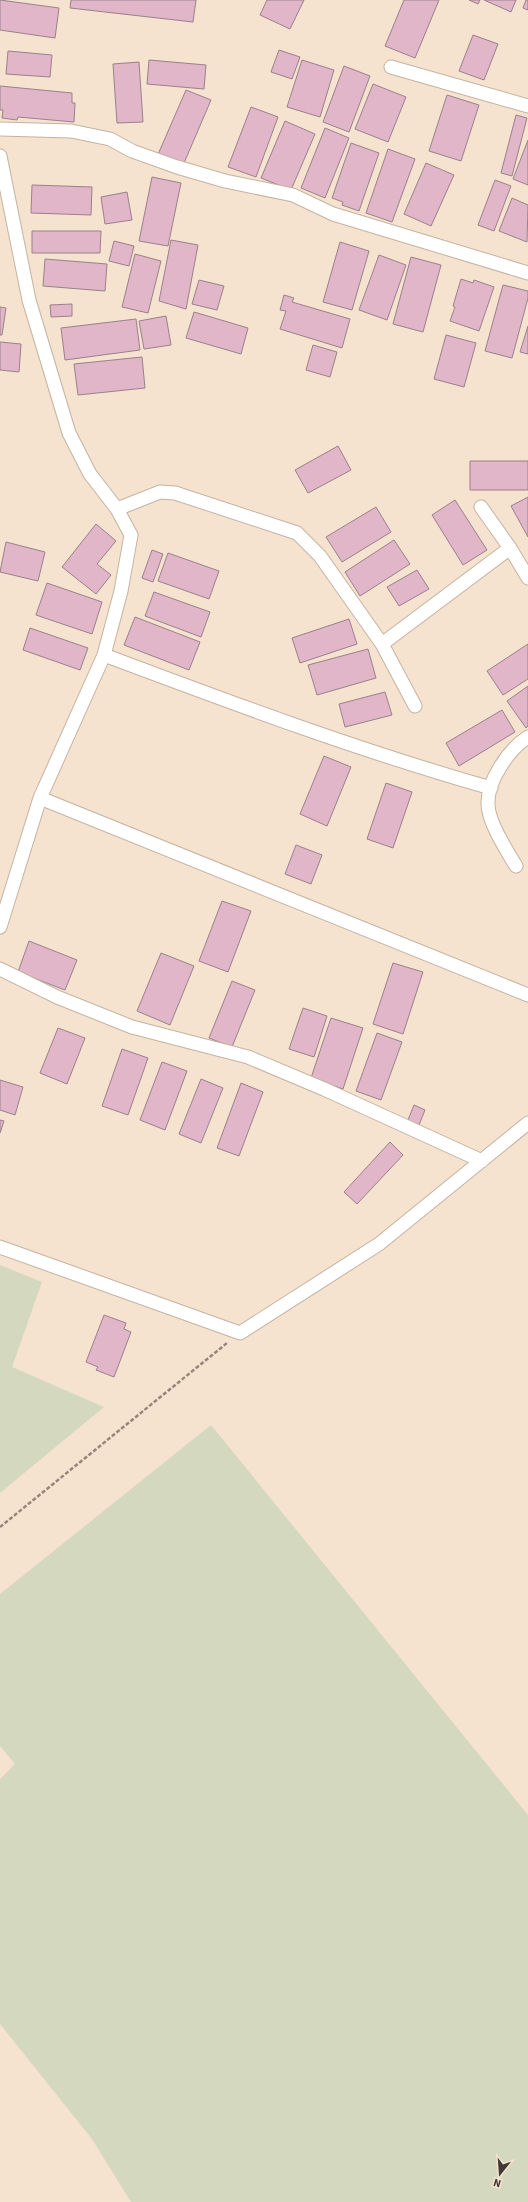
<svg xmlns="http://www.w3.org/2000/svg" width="528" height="2202" viewBox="0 0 528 2202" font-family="'Source Sans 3',sans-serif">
	<rect width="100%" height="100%" fill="#f5e2cf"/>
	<path fill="#d4d8be" d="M0 1265 42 1282 12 1367 104 1407 0 1493Z
		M211 1425 528 1815V2202H131L92 2139 0 2024V1779L15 1764 0 1746V1594Z"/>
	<path fill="#e2b6c9" stroke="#99818b" d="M0 0 59 8 55 38 0 30Z
		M71 0H196L193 22 70 8Z
		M267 0H304L290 29 260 15Z
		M404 0H439L415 58 385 46Z
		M469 0H480L478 4Z
		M484 0H516L511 12Z
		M526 0H528V10L523 8Z
		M473 35 498 44 484 80 459 71Z
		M279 50 300 57 292 79 271 72Z
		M8 51 52 55 50 77 6 74Z
		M149 60 206 65 204 89 147 84Z
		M302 60 334 70 320 117 287 107Z
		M139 62 143 122 117 123 113 64Z
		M344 66 370 76 349 132 323 122Z
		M373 84 406 97 388 142 355 129Z
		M0 86 72 93V103H75L74 122 18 117 17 120 2 118 3 110H0Z
		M186 90 211 100 181 170 156 159Z
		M447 95 479 105 461 161 429 151Z
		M251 107 278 117 256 177 228 167Z
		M516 115 527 118 512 176 501 173Z
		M285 121 315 134 291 190 261 178Z
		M325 128 349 138 325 198 301 188Z
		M528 140V185L513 179Z
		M351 143 379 153 359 211 342 205 343 202 332 198Z
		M388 149 415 159 392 222 366 213Z
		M426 163 454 175 431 226 404 214Z
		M152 177 181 183 168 246 139 241Z
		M495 180 511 186 494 231 478 225Z
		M32 185 92 187 91 215 31 213Z
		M127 192 132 220 105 224 101 197Z
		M512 198 528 205 527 242 499 231Z
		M32 231H101L100 253H32Z
		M171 240 198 245 186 309 159 301Z
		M114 241 134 246 129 266 109 261Z
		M340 242 369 251 352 310 323 302Z
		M135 254 161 261 148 313 122 307Z
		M379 255 406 265 387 320 359 310Z
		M411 257 441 265 423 332 393 324Z
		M45 259 107 264 105 291 43 286Z
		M461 279 473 283 474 280 494 287 479 331 450 321 455 307 453 306Z
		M199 280 224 286 217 310 192 304Z
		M503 285 528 291V298L512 358 485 351Z
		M284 295 294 298 292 302 350 319 342 348 280 329 286 311 280 310Z
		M72 304V316L51 317 50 305Z
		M0 307 6 308 2 335H0Z
		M194 312 248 328 241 354 186 338Z
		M166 316 171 345 144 349 139 321Z
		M136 319 140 350 65 360 61 328Z
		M528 326V354L520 352Z
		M446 335 476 343 464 387 434 379Z
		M0 342 21 344 19 372 0 370Z
		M313 345 337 352 330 377 306 370Z
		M142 357 145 388 78 395 74 364Z
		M338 446 351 470 308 493 295 470Z
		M470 461H528V490H470Z
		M528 497V537L511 506Z
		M455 500 487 550 463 565 432 515Z
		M376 507 391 532 342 562 326 537Z
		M96 524 116 541 97 564 111 575 96 594 62 567Z
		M394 540 410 564 360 596 345 572Z
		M6 542 45 552 38 581 0 572Z
		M152 550 163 554 153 582 142 578Z
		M168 553 219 571 209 599 158 581Z
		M417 570 429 589 399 606 387 587Z
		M47 583 102 602 92 634 36 615Z
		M154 592 210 612 201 637 145 616Z
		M135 617 200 642 189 670 124 645Z
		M349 619 357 644 300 663 292 638Z
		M30 628 88 648 80 670 23 650Z
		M528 644V679L503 695 487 671Z
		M368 649 376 678 317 695 308 665Z
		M528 686V726L526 728 507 701Z
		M385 692 392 715 345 727 339 704Z
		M502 710 515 732 459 766 446 743Z
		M324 756 351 767 327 826 300 814Z
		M386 783 412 792 393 848 367 839Z
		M296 845 322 855 311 884 285 874Z
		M222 901 251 911 228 972 199 961Z
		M29 941 77 960 65 990 18 972Z
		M161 953 194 966 170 1025 137 1011Z
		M393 963 423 972 403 1034 373 1024Z
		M232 981 255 990 232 1047 209 1038Z
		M303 1008 327 1016 314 1057 289 1049Z
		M331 1018 363 1028 343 1089 311 1078Z
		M58 1028 85 1038 67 1084 40 1073Z
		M377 1033 402 1042 381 1100 356 1091Z
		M122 1049 148 1058 128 1115 102 1106Z
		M162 1062 187 1071 165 1130 140 1120Z
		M201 1079 223 1088 201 1143 179 1134Z
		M0 1080 23 1087 15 1115 0 1110Z
		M241 1083 263 1092 239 1156 217 1148Z
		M414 1105 425 1110 417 1130 406 1125Z
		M0 1120 4 1121 0 1133Z
		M390 1142 403 1155 357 1204 344 1192Z
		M104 1315 126 1323 124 1329 131 1332 114 1377 96 1370 98 1367 86 1362Z"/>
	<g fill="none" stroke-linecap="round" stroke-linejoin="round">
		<g stroke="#c5b3a1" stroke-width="15">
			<path id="minor" d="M391 67 528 106
				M0 129 71 131 110 139 132 151 177 167 225 181 293 195 333 214 528 273
				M0 156 29 300 69 433 90 474 117 509 131 535 121 591 104 655 40 798 0 927
				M481 507 510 548
				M117 509 160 492 175 493 297 533 320 556 382 644 415 706
				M382 644 510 548 528 578
				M104 655C232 703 360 751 491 788
				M40 798 528 995
				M516 866C507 851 488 822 488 804 487 781 509 749 528 737
				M0 969 57 997 132 1027 248 1057 324 1089 482 1161
				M0 1247 240 1333 379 1244 528 1123"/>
		</g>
		<path stroke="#94877a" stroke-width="2.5" stroke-dasharray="4 2" stroke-linecap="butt" d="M0 1527 227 1343"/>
		<use href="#minor" stroke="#fff" stroke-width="13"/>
	</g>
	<g transform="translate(500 2174) rotate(197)" stroke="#f5e2cf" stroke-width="3" paint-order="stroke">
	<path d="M0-3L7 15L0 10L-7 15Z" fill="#413932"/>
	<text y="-6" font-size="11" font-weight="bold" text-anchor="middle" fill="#413932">N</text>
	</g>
</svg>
